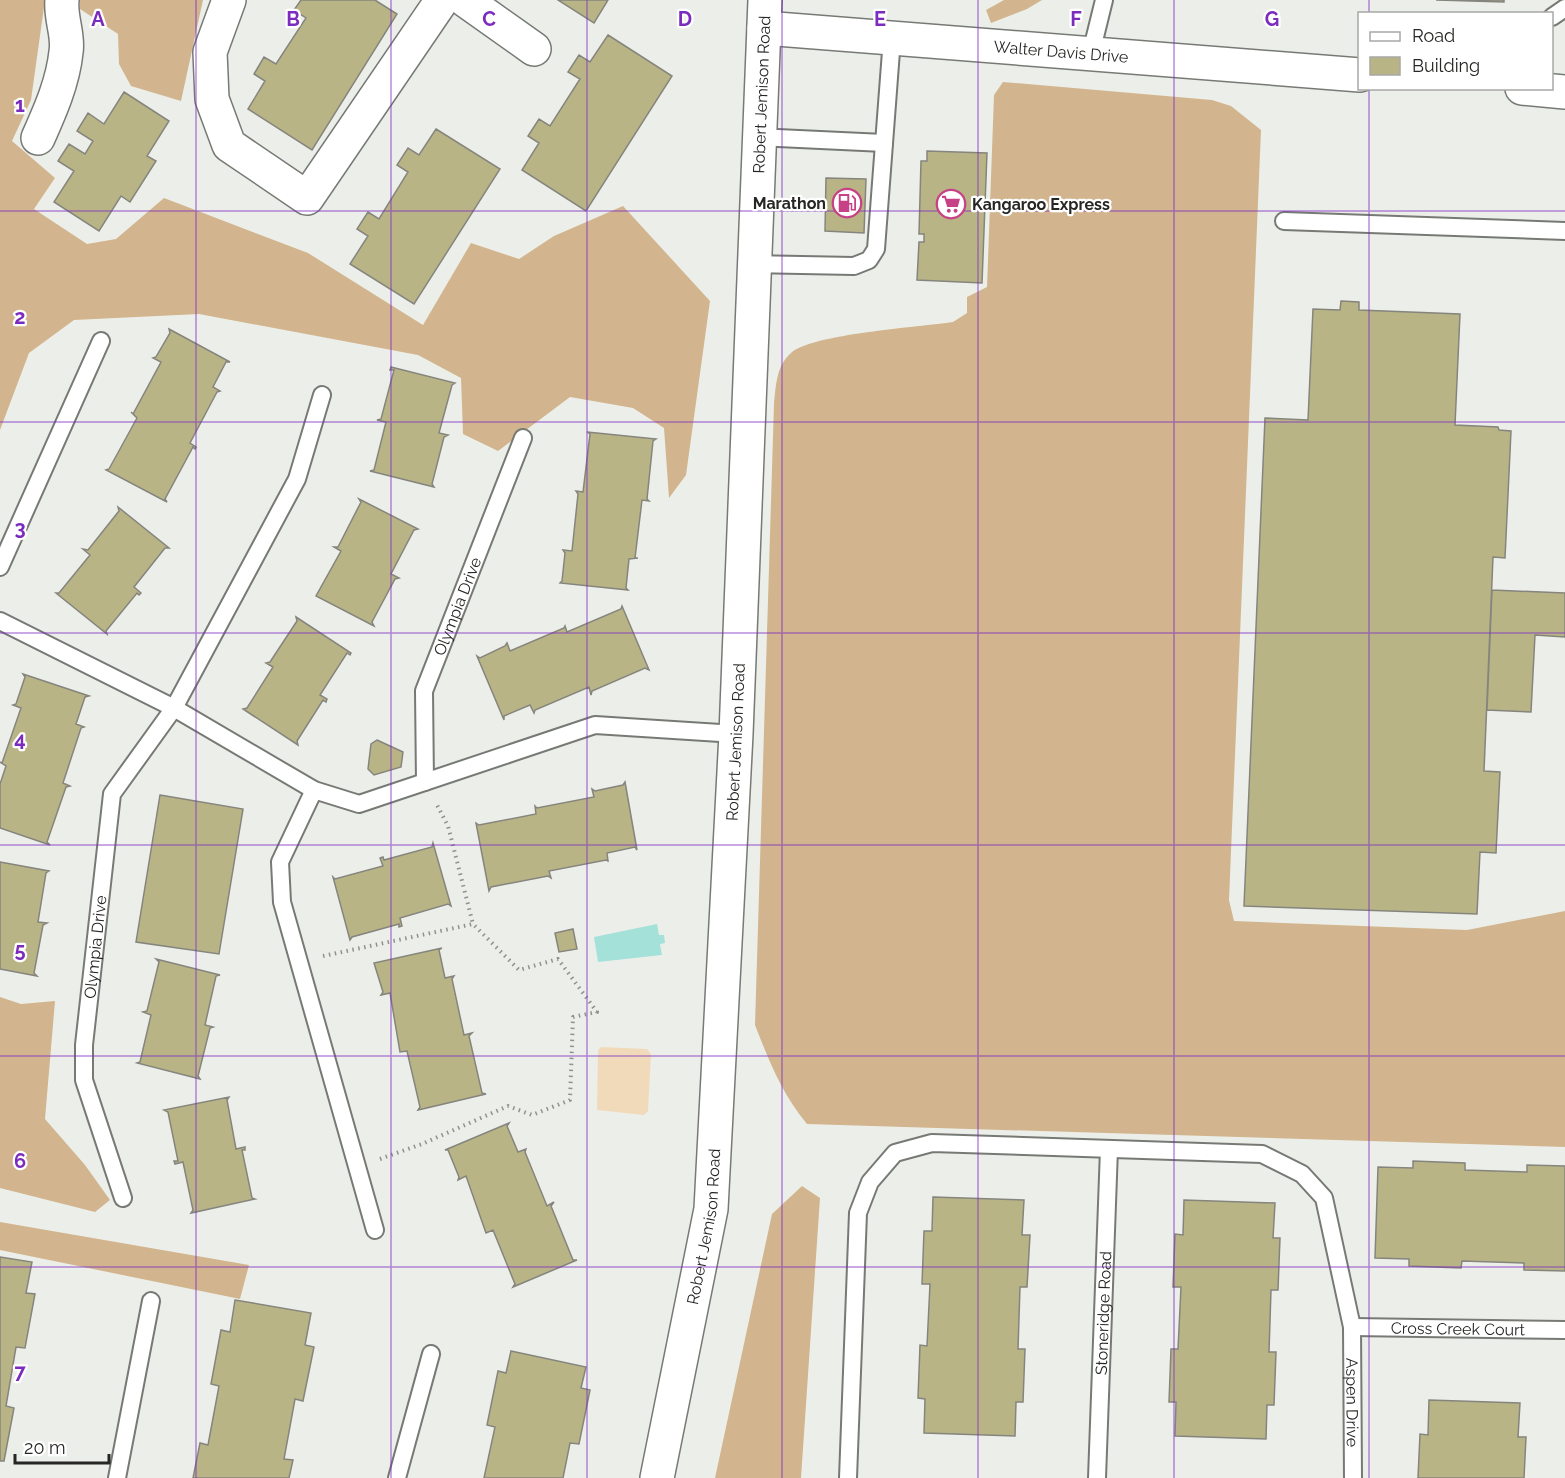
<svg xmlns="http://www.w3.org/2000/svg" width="1565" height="1478" viewBox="0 0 1565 1478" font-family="Raleway,sans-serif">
	<rect width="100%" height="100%" fill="#ecefe9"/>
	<path fill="#f1dab9" d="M601 1047 647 1049 651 1054 648 1111 644 1115 597 1110 598 1050Z"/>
	<path fill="#d2b58e" d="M0 0H45L31 100 12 141 55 178 34 209 87 244 116 239 164 198 308 253 423 325 471 243 519 259 554 236 623 206 710 301 686 475 669 498 664 428 633 408 570 397 498 451 463 434 461 378 418 355 199 314 74 320 29 353 0 430Z
		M80 0H203L181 101 131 86 119 64 118 34 80 9Z
		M1004 0H1042L1027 9 991 23 986 10Z
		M1003 82 1212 100 1231 106 1261 130 1229 900 1234 921 1467 930 1565 911V1147L807 1124C782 1094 769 1061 755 1025L774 404C776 386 776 366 791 353 811 334 920 327 953 322L967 313V297L987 287 994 95Z
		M0 997 21 1004 55 1001 45 1119 85 1165 110 1200 95 1212 0 1188Z
		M802 1186 820 1198 801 1478H715L772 1214Z
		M0 1222 249 1265 240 1299 0 1250Z"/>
	<path fill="#a4e1d9" d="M657 924 659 935H664L665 943 660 944 662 955 598 962 594 937Z"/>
	<path fill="#b9b486" stroke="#85857e" stroke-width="1.5" d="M301 0H375L397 14 312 150 248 109 265 81 254 74 264 57 276 64 306 18 294 10Z
		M558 0H608L594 23Z
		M1436 0H1504V2Z
		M608 35 672 76 586 211 522 170 539 143 528 136 539 119 550 126 580 79 568 72 579 55 590 62Z
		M124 92 169 121 147 156 156 161 130 202 121 196 99 231 54 202 74 171 58 161 69 144 85 154 93 141 77 131 88 113 104 124Z
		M436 129 500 169 414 304 350 264 368 236 357 229 368 212 379 219 408 172 397 165 408 148 419 155Z
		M927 151 987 153 982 283 917 280 919 242H924V234H919L921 161H927Z
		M826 178 866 179 864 233 825 231Z
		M1341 301 1359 302V310L1460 314 1455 425 1498 427 1499 430 1511 431 1505 558 1493 557 1484 771 1500 772 1496 853 1480 852 1477 914 1244 906 1265 418 1308 420 1313 309 1340 310Z
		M169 329 230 362H226L213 387 220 391 217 392 190 443 196 447 195 449 193 447 165 499 167 502 106 470 109 469 137 418 131 412 133 414 161 362 153 358 156 357 170 333Z
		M391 367 455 383 452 385 439 433 448 435 444 437 432 484 434 487 370 471 374 470 386 422 377 420 381 419 394 370H390Z
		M587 432 656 439 653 441 647 499 649 501 642 500 635 558H638L629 559 626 588 628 590 560 583 562 581 565 553 563 550 572 551 578 494 576 491 583 492 590 434Z
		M359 499 418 529 414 530 391 574 399 578 395 579 372 622 374 626 316 596 341 551 334 547H338L361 502Z
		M118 507 169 548H165L134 587 141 593 139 595 137 593 106 631 107 634 56 593H59L90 555 83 549 88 550 119 511Z
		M1492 590 1565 593V637L1535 635 1531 712 1487 710Z
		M622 606 649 670 645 668 592 691 591 695 589 687 535 710 534 713 530 705 504 716V720L477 656 480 658 505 646 507 643 510 651 564 628 565 626 567 632 621 609Z
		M296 617 351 653 350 655 347 653 320 695 327 699 326 702 323 700 297 741 298 745 243 709 247 708 273 667 266 663 270 662 297 621Z
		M23 674 89 696 85 697 76 724 84 727 81 728 63 783 70 786 66 787 47 842 50 845 0 828V784L6 766 0 762 2 763 21 708 13 705 16 704 25 677Z
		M377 740 403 752 401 767 374 775 368 769 371 744Z
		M625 782 637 850 635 847 607 853 608 861 606 860 549 871 551 878 548 876 491 887 489 891 476 823 479 825 536 814 535 806 537 808 594 797 592 789 595 791 623 785Z
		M160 795 243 809 219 954 136 942Z
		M433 843 451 906 448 904 400 918 402 926 399 927V924L352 937 350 940 333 877 335 879 383 866 380 858 383 857 384 860 432 847Z
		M0 862 49 871 46 873 38 922 47 923 43 925 34 973 37 976 0 969Z
		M573 929 577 949 559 952 555 933Z
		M442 948 439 950 445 978 454 976 452 979 464 1035 472 1033 469 1036 482 1093 486 1094 418 1110 420 1107 407 1051 400 1052 390 993 381 995 383 992 374 963Z
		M156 959 220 975 216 976 205 1025 213 1027 210 1028 198 1076 200 1079 137 1063 140 1062 151 1015 143 1012 147 1011 159 962Z
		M229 1097 227 1100 236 1149 245 1147V1150H242L252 1198 255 1199 191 1213 193 1210 183 1162 175 1164 174 1161H178L168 1112 164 1110Z
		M509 1123 507 1126 518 1152 526 1149 525 1152 547 1206 554 1202 551 1206 573 1260H577L513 1287 515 1284 493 1230 486 1233 466 1176 458 1180 459 1177 448 1150H445Z
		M1413 1161 1465 1163V1170L1527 1172V1165L1565 1166V1271L1524 1270V1263L1462 1261 1461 1268 1409 1266V1259L1375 1258 1378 1167 1413 1168Z
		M933 1197 1024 1200 1022 1235H1030L1027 1287H1020L1018 1349H1025L1023 1402H1016L1015 1436 924 1433 925 1399 918 1398 920 1345 927 1346 930 1284H922L924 1231H932Z
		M1184 1200 1275 1203 1273 1238H1280L1278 1290H1271L1269 1352H1276L1274 1405H1267L1266 1439 1175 1436 1176 1402H1169L1171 1349H1178L1181 1287H1173L1175 1234 1183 1235Z
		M0 1257 32 1262 26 1293 35 1294 25 1348 16 1347 6 1406 14 1408 4 1461H0Z
		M235 1300 311 1313 305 1345 314 1347 303 1401 295 1399 284 1459 293 1460 289 1478H193L200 1443 208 1445 219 1386 211 1384 221 1330 230 1332Z
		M511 1351 586 1367 581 1388 590 1390 579 1444 570 1443 563 1478H484L495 1427 487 1425 498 1371 506 1373Z
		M1429 1400 1520 1403 1518 1437H1526L1524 1478H1418L1420 1434 1428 1435Z"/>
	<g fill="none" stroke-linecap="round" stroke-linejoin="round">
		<g stroke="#777a74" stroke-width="20">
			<g id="service">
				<path d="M1552 17 1565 8"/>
				<path d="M1091 53 1104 0"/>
				<path d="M759 137 884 143"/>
				<path d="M1284 221 1565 231"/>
				<path d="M754 264 854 266 869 260 876 249 892 38"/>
				<path d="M0 567 101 341"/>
				<path d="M0 621 174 708 314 790 359 804 595 725 736 734"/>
				<path id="s1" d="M425 782 424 691 523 438"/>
				<path d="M314 790 280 862 282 902 375 1230"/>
				<path id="s2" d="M123 1198 84 1080V1045L112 794 174 708 297 479 322 395"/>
				<path id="s3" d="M1352 1327 1565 1330"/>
				<path d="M117 1478 151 1301"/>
				<path d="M397 1478 431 1354"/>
				<path id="s4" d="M848 1478 858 1213 870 1182 895 1153 932 1143 1262 1154 1302 1174 1324 1198 1352 1327 1353 1478"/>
				<path id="s5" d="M1097 1478 1109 1149"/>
			</g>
		</g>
		<g stroke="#777a74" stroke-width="36">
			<g id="minor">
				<path d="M229 0 210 52 212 99 229 145 307 198 442 0"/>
				<path d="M465 0 534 49"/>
				<path id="s6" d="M764 28 1360 75"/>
				<path d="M1522 88 1565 92"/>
				<path d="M38 138C50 111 63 82 66 52 69 35 60 18 62 0"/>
				<path id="s7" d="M657 1478 711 1209 736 734 765 0"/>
			</g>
		</g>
		<path stroke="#90928e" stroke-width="4" stroke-dasharray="1.5 4.5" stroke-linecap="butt" d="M323 956 473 924 448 826 436 803
			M380 1159 422 1144 508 1106 532 1115 570 1100 573 1017 597 1012 558 959 519 970 473 924"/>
		<use href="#service" stroke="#fff" stroke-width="16"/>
		<use href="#minor" stroke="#fff" stroke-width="33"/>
	</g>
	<path fill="none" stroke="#7b2cbf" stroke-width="1.5" stroke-opacity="0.55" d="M196 0V1478M391 0V1478M587 0V1478M782 0V1478M978 0V1478M1174 0V1478M1369 0V14M1369 88V1478M0 211H1565M0 422H1565M0 633H1565M0 845H1565M0 1056H1565M0 1267H1565"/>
	<defs>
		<g id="fuel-ring" transform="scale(1.5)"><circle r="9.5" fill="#fff" stroke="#c64185" stroke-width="1.5"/><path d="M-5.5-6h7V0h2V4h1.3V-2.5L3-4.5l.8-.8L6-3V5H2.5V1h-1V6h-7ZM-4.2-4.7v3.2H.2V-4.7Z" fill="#c64185"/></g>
		<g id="supermarket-ring" transform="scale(1.5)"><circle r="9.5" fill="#fff" stroke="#c64185" stroke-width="1.5"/><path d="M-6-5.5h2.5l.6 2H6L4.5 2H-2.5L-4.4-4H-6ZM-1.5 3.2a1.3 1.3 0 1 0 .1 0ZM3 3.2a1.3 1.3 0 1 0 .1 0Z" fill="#c64185"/></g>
	</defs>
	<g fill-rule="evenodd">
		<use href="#fuel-ring" x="847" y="203"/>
		<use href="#supermarket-ring" x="951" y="204"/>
	</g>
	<g text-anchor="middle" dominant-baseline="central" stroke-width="4.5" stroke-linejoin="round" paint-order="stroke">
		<g font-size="16" fill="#262724" stroke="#fff">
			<text stroke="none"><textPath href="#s6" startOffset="298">Walter Davis Drive</textPath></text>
			<text stroke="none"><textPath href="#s7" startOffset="1390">Robert Jemison Road</textPath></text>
			<text stroke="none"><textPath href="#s1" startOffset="182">Olympia Drive</textPath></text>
			<text stroke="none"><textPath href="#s7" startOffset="742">Robert Jemison Road</textPath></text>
			<text stroke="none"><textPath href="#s2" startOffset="258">Olympia Drive</textPath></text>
			<text stroke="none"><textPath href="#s7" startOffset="256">Robert Jemison Road</textPath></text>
			<text stroke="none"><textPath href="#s5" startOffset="165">Stoneridge Road</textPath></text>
			<text stroke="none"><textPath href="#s3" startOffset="106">Cross Creek Court</textPath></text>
			<text stroke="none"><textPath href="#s4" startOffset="990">Aspen Drive</textPath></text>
		</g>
		<g font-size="16" font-weight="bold" fill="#262724" stroke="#fff" text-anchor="end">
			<text x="826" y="203">Marathon</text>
			<text x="972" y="204" text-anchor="start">Kangaroo Express</text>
		</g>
	</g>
	<g font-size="20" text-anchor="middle" font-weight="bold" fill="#7b2cbf" stroke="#fff" stroke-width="4.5" stroke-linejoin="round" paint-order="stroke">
		<text x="98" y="26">A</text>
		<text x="293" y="26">B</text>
		<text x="489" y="26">C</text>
		<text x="685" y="26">D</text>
		<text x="880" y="26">E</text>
		<text x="1076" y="26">F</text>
		<text x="1272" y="26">G</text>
		<text x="20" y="112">1</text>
		<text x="20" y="324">2</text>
		<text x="20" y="535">3</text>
		<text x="20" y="746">4</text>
		<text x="20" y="957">5</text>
		<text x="20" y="1168">6</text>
		<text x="20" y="1379">7</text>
	</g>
	<rect x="1358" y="12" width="195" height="78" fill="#ffffff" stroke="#a8a9a7" stroke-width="1.5"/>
	<rect x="1370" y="32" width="30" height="9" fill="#ffffff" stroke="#a8a9a7" stroke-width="1.5"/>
	<text x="1412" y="42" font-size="18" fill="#262724">Road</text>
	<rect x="1370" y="57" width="30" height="18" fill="#b9b486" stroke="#a8a9a7" stroke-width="1.5"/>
	<text x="1412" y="72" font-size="18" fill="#262724">Building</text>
	<path d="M15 1454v9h94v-9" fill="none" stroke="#262724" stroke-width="3"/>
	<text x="24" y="1454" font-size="18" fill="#262724" stroke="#ffffff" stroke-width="4.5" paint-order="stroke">20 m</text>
</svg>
